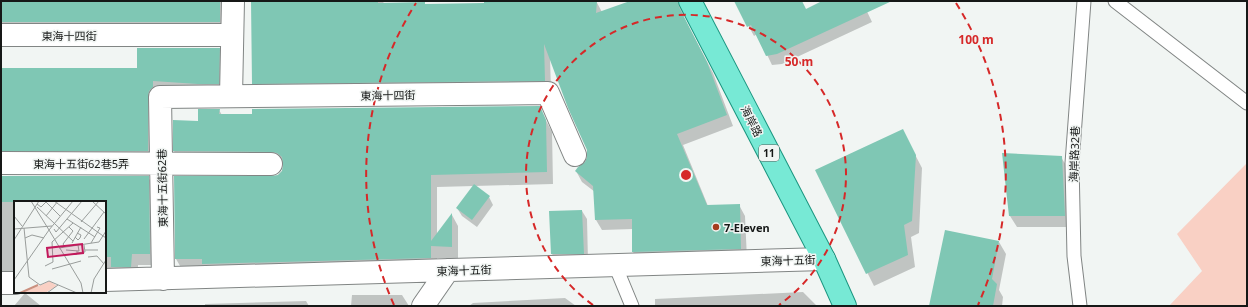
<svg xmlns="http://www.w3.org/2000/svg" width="1248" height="307" viewBox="0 0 1248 307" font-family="'Noto Sans','Noto Sans TC',sans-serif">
	<rect width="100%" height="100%" fill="#f1f5f3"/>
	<path fill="#f9d0c4" d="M1247 163V306H1169L1202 271 1177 234Z"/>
	<path fill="#0003" d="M1 1H228L224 30 1 32Z
		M252 1H383L384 4 425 5 485 4 525 1H596L602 12 633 1H677L683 12 684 18 713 73 733 126 683 145 708 206 739 205 745 216 747 259 640 262 633 252V229L602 230 596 220 595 192 582 182 576 171 586 163 588 157V150L550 57 551 91 259 94 253 83Z
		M741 1H801L806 10 825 1H862L872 22 782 64 772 65 757 34 754 36 736 3Z
		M219 48 226 60 225 96 159 93 155 163 1 164V69H138Z
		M539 107 552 132 553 184 474 186 489 197 493 205 477 227 462 216 457 208 474 186 437 187V234L452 215 458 226V258H437V270L183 271 176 259 271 178 277 176 282 171 284 165 278 163H181L174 151 199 122 219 110 222 115H253Z
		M909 143 922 168 919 233 911 237 915 267 874 286 816 170Z
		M1003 154 1061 157 1067 167 1071 227H1017L1010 216Z
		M1 177H148L155 189 156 265H138V278H105V202H15V278H1Z
		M582 211 587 219 588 261 557 262 552 254 550 212Z
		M999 242 1006 254 999 290 1003 297 1002 306H930Z
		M803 292 817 306H655V299Z
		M25 293 41 306H14Z
		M352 295H402L409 306H344H351Z
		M565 298 576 306H469L473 303Z
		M306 301 309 306H205V304Z"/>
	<path fill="#7fc7b4" d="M1 1H220V22H1Z
		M251 1H378V3L425 2V4L484 3V2L499 1H597L596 13 630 1H678L679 7 707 62 727 115 677 134 707 205 740 204 741 249 632 252V219L595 220 593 186 575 171 578 167 585 162 587 157V150L568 108 544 44 545 81 252 84Z
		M734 1H802L806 9 822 1H892L777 54 766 56 751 25 747 27Z
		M137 48H220L219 84H198L153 81V87L149 91 148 97V151H1V68H137Z
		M540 106 546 120 547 172 431 175V241L452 213V247L431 246V258L202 264V259H175L174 176H271L278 175 282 171 283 164 282 157 277 153 271 152 173 151V120L198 121V109H220L219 114H252V109Z
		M903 129 916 155 912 221 904 225 908 255 866 274 815 170Z
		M1002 153 1062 156 1065 216H1009Z
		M1 176H149L150 254H132L131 267H111V257H105V202H1Z
		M474 184 490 196 472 220 456 208Z
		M582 210 584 254H551L549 211Z
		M945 230 999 241 992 279 997 284 993 306H929Z"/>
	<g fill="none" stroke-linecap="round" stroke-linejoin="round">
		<g stroke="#818584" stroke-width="15">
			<path id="service" d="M1115 1 1247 103
				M615 265 632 306
				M1080 306 1074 256 1072 163 1084 1"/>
		</g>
		<g stroke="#818584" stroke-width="24">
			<path id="minor" d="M1 35H232
				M231 96 233 1
				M1 163 271 164
				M163 279 160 97 548 93 575 155
				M105 280 824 259
				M1 283H15
				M423 306 448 270"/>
		</g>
		<g stroke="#1b9680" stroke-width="24">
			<path id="primary" d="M690 1 824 259 845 306"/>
		</g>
		<use href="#service" stroke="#fff" stroke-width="13"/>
		<use href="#minor" stroke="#fff" stroke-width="22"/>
		<use href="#primary" stroke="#77e9d5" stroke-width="22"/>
	</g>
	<g fill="none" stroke="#d62828" stroke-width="2" stroke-dasharray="7 5">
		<path d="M593 305A160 160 0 1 1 779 305"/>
		<path d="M394 305A320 320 0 0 1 416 3M956 3A320 320 0 0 1 978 305"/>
	</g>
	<circle fill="#a53d1f" stroke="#f1f5f3" stroke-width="1.5" cx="716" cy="227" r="4"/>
	<g text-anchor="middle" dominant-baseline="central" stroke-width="3" stroke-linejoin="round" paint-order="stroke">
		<rect fill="#f1f5f3" stroke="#585a59" stroke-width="1" x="759" y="145" width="20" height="16" rx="3"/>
		<g font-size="10" font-weight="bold" fill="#161817">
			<text x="769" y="153">11</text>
		</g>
		<g font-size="11" fill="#161817" stroke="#f1f5f3">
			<text x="69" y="35">東海十四街</text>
			<text transform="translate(388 95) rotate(-1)">東海十四街</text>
			<text transform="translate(752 121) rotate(63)">海岸路</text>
			<text transform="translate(1074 154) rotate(-88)">海岸路32巷</text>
			<text x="81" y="163">東海十五街62巷5弄</text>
			<text transform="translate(162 188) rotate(-91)">東海十五街62巷</text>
			<text transform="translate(788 260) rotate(-2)">東海十五街</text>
			<text transform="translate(464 270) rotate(-2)">東海十五街</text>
		</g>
		<g font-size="11" font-weight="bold" fill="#161817" stroke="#f1f5f3" text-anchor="start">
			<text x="724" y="227">7-Eleven</text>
		</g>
	</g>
	<g transform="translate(14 201)">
		<rect width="92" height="92" fill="#f1f5f3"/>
		<path d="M36 80 43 85 31 92H8Z" fill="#f9d0c4"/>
		<path fill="none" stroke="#cb907f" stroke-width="2" d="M6 92 24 84"/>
		<path fill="none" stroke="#999d9b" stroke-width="1" d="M40 0 92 37M59 0 35 29 67 82 69 92M78 0 92 13M23 3 27 6 32 1 46 15M23 6 59 40M0 15 8 25M32 15 44 0M53 18 81 36M67 21 85 0M10 27 15 76 26 84 35 80 63 92M0 28 38 25M40 28 42 31 68 0M61 36 64 39 66 37 67 34 63 32M11 37 18 34 30 37M70 38 90 11M0 39 25 0M58 42 67 26M77 42 86 27 83 26M51 46 49 43 59 30 55 26M45 47 85 41 92 30M52 49 65 50 64 44M71 49H84M63 52 71 51 70 44M50 54 63 53V50M74 56 83 55 90 63M31 65 39 61 38 41 59 22M38 68 67 60M0 79 35 29 17 0M33 92 44 84M77 92 80 78 92 59"/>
		<path fill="#c2185b" fill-opacity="0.15" stroke="#c2185b" stroke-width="2" d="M68 43 69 52 34 56 33 47Z"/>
		<rect width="92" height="92" fill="none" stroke="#161817" stroke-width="2"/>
	</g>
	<circle cx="686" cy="175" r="6" fill="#d62828" stroke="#f1f5f3" stroke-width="2"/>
	<g font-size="12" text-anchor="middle" font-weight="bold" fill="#d62828" stroke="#f1f5f3" stroke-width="3" stroke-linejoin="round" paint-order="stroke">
		<text x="976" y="44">100 m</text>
		<text x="799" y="66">50 m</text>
	</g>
	<rect width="1248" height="307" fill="none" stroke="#161817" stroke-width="4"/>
</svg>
